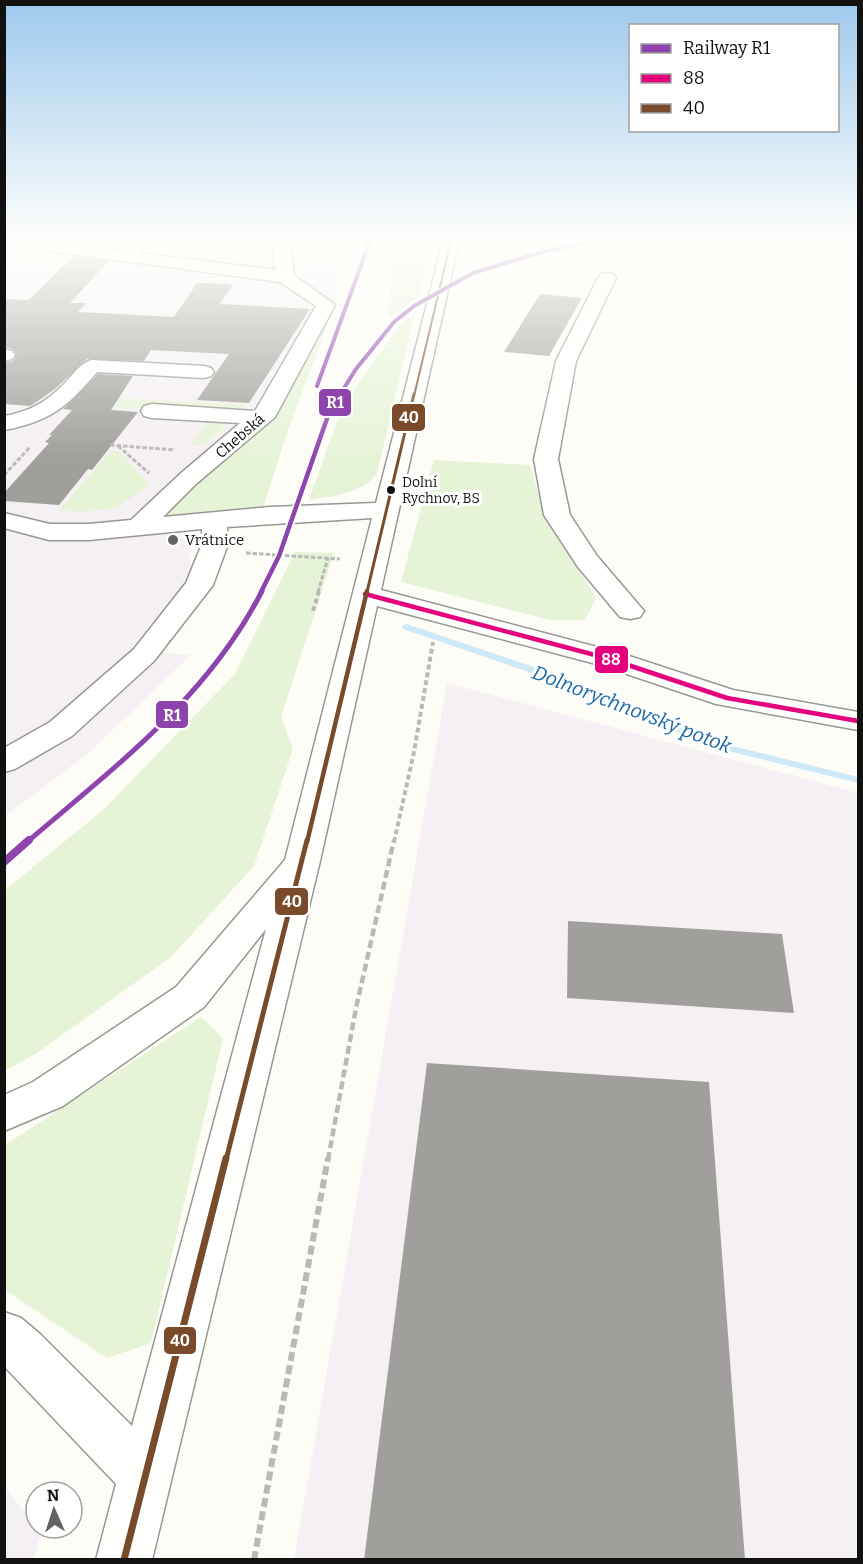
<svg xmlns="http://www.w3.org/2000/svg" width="863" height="1564" viewBox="0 0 863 1564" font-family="Bitter,serif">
	<rect width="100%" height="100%" fill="#fdfcf7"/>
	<path fill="#f5f0f3" d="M5 241H359L337 287V303L273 420 196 485 192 522 186 534 193 572 175 601 136 651 191 655 86 755 5 816Z
		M447 683 858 793V1559L294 1560Z
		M4 1486 41 1533 34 1559H5Z"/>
	<path fill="#e7f3d7" d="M394 241H433L419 298 388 317Z
		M332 313 288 430 263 508 182 518 167 516 173 505 196 485 273 420Z
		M415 314 377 473C364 494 330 496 309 500L343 405 401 324Z
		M117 398 247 405 240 414 111 406Z
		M209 420 230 422 203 446 191 445Z
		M111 451H119L149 485 116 508 81 512 59 510Z
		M434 460 530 465 545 515 596 598 585 620H550L401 582Z
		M295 552 334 553 281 717 293 749 254 866 171 957 37 1053 5 1071V890L102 811 235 674Z
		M201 1017 223 1038 151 1343 107 1358 5 1290V1145Z"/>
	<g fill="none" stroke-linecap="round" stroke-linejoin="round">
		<path fill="#cde8f7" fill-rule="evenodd" d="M407 624 569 679 720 743 858 777V783L712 747 561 683 403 629 402 627 403 625Z"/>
	</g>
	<path fill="#a19f9c" d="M73 256 109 261 70 303H86L78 312 174 317 197 283 233 284 220 304 310 309 249 403 197 400 229 354 151 350 144 361 87 359 55 389 35 403 30 406 4 404V363L13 361 17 355 13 349 4 347V299L29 300Z
		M540 294 582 298 549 356 504 352Z
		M98 374 133 376 111 410 138 412 92 470 88 469 59 505 4 501V493L49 443 45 442 52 435H49L72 410 63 409Z
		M568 921 782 934 794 1013 567 998Z
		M427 1063 709 1082 745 1560H364Z"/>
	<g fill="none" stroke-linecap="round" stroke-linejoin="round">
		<g stroke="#979795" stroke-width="3">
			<path id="minor" d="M5 241H48L123 251 132 241H149L139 253 275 270 273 241H289L294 275 335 305 275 417 196 484 163 517 270 507 376 503 443 241H459L381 590 620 653 733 690 858 712V730L716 704 600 665 377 606 320 861 152 1560H96L116 1484 4 1366V1312L21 1318 40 1334 132 1426 266 929 204 1007 63 1106 4 1131V1095L33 1082 176 987 285 860 372 518 227 527 228 544 213 585 154 661 72 736 15 769 4 772V748L50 722 134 649 186 583 202 544V529L89 540H49L4 528V513L50 524H89L131 520 180 474 240 423 152 418 144 416 141 411 144 406 152 404 255 411 316 306 280 282 13 246 7 245Z
				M607 273 613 274 616 278 576 361 558 459 570 515 597 556 644 611 640 617 630 619 620 617 578 567 544 515 534 459 556 361 598 278 601 274Z
				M4 349 12 351 15 355 12 359 4 361Z
				M92 360 204 366 211 368 214 372 211 376 204 378 97 372C68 406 50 422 4 430V416C29 412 46 402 63 385 72 376 80 363 92 360Z"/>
		</g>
		<path stroke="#b9b9b8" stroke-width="3" stroke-dasharray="4.5 2" stroke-linecap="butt" d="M110 445 175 450
			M118 446 149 473
			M4 475 30 447
			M246 553 340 559
			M318 592 328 558"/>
		<path stroke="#b9b9b8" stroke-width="4" stroke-dasharray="5 3" stroke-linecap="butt" d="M313 611 319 591
			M394 842 414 752 433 642"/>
		<path stroke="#b9b9b8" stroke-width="4.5" stroke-dasharray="8 4" stroke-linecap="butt" d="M328 1160 356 1008 394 840"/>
		<path stroke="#b9b9b8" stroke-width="6" stroke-dasharray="9 4.5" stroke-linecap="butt" d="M254 1560 328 1158"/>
		<use href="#minor" fill="#fffffe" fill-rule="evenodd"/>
		<g stroke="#fff" stroke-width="9">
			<path id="bus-1" d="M365 594 610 659 727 698 858 721"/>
		</g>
		<g stroke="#fff" stroke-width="4.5">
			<path id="bus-2-far4" d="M414 396 451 241"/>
		</g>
		<g stroke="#fff" stroke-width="6">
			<path id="bus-2-far3" d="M367 592 414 394"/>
		</g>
		<g stroke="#fff" stroke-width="9">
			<path id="bus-2-far2" d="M307 842 367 591"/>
		</g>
		<g stroke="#fff" stroke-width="10">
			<path id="bus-2-far1" d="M226 1160 307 840"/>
		</g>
		<g stroke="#fff" stroke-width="11">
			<path id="bus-2" d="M124 1560 226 1158"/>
		</g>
		<use href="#bus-1" stroke="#e5007d" stroke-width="4.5"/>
		<use href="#bus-2-far4" stroke="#7a4b2a" stroke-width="2"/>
		<use href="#bus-2-far3" stroke="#7a4b2a" stroke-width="3"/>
		<use href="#bus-2-far2" stroke="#7a4b2a" stroke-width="4.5"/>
		<use href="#bus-2-far1" stroke="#7a4b2a" stroke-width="5"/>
		<use href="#bus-2" stroke="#7a4b2a" stroke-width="7"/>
		<g stroke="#fff" stroke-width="6">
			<path id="rail-1-far3" d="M317 386 370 241
				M339 396 356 369 394 322 414 306 473 273 538 253 589 241"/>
		</g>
		<g stroke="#fff" stroke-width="8">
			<path id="rail-1-far2" d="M261 592 279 556 330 410 340 394"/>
		</g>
		<g stroke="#fff" stroke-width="10">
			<path id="rail-1-far1" d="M27 842C116 766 208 697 262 591"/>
		</g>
		<g stroke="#fff" stroke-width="12">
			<path id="rail-1" d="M4 862 29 840"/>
		</g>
		<use href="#rail-1-far3" stroke="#8e44ad" stroke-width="4"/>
		<use href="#rail-1-far2" stroke="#8e44ad" stroke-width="4.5"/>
		<use href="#rail-1-far1" stroke="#8e44ad" stroke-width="5"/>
		<use href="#rail-1" stroke="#8e44ad" stroke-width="8"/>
	</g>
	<linearGradient id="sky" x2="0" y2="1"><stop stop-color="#9dc9ee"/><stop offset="0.52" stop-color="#fefefb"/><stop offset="1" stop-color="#fefefb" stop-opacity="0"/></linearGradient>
	<rect width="863" height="460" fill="url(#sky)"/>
	<circle fill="#111" stroke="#fff" stroke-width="2" cx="391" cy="490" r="5"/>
	<circle fill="#646362" stroke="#fff" stroke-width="2" cx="173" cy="540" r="6"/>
	<g text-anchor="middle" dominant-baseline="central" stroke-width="6" stroke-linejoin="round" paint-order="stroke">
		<g font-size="14" fill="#111" stroke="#fff" text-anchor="start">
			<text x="402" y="482">Dolní<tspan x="402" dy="16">Rychnov, BS</tspan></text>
		</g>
		<g font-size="15" fill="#111" stroke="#fff">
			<text transform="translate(240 436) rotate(-41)">Chebská</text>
		</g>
		<g font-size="15" fill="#111" stroke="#fff" text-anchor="start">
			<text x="185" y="540">Vrátnice</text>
		</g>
		<g font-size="20" font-style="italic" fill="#1768a6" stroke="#fff">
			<text transform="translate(632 709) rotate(21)">Dolnorychnovský potok</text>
		</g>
	</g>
	<g stroke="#fff" stroke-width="2">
		<rect x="318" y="388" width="34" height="29" rx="6" fill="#8e44ad"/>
		<rect x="391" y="403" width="35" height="29" rx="6" fill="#7a4b2a"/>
		<rect x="594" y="645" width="35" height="29" rx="6" fill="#e5007d"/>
		<rect x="155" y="700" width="34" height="29" rx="6" fill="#8e44ad"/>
		<rect x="274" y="887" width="35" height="29" rx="6" fill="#7a4b2a"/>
		<rect x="163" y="1326" width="34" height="29" rx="6" fill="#7a4b2a"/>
	</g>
	<g font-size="16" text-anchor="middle" font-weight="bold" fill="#fff">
		<text x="335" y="408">R1</text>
		<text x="409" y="423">40</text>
		<text x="611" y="665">88</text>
		<text x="172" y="721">R1</text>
		<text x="292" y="907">40</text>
		<text x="180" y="1346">40</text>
	</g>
	<rect width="863" height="1564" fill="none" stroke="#111111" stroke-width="12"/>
	<rect x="629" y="24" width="210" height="108" fill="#ffffff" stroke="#a0a0a0" stroke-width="1.5"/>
	<rect x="641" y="44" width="30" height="9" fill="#8e44ad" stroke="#a0a0a0" stroke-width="1.5"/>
	<text x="683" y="54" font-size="18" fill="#111111">Railway R1</text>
	<rect x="641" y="74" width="30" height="9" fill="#e5007d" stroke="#a0a0a0" stroke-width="1.5"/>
	<text x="683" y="84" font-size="18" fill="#111111">88</text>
	<rect x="641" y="104" width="30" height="9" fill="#7a4b2a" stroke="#a0a0a0" stroke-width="1.5"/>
	<text x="683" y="114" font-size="18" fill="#111111">40</text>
	<g transform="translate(54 1510) rotate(357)"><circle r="28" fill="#ffffff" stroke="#a0a0a0" stroke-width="1.5"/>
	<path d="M0-4.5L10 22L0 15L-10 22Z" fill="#646362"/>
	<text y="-9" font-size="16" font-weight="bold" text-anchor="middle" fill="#111111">N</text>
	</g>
</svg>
